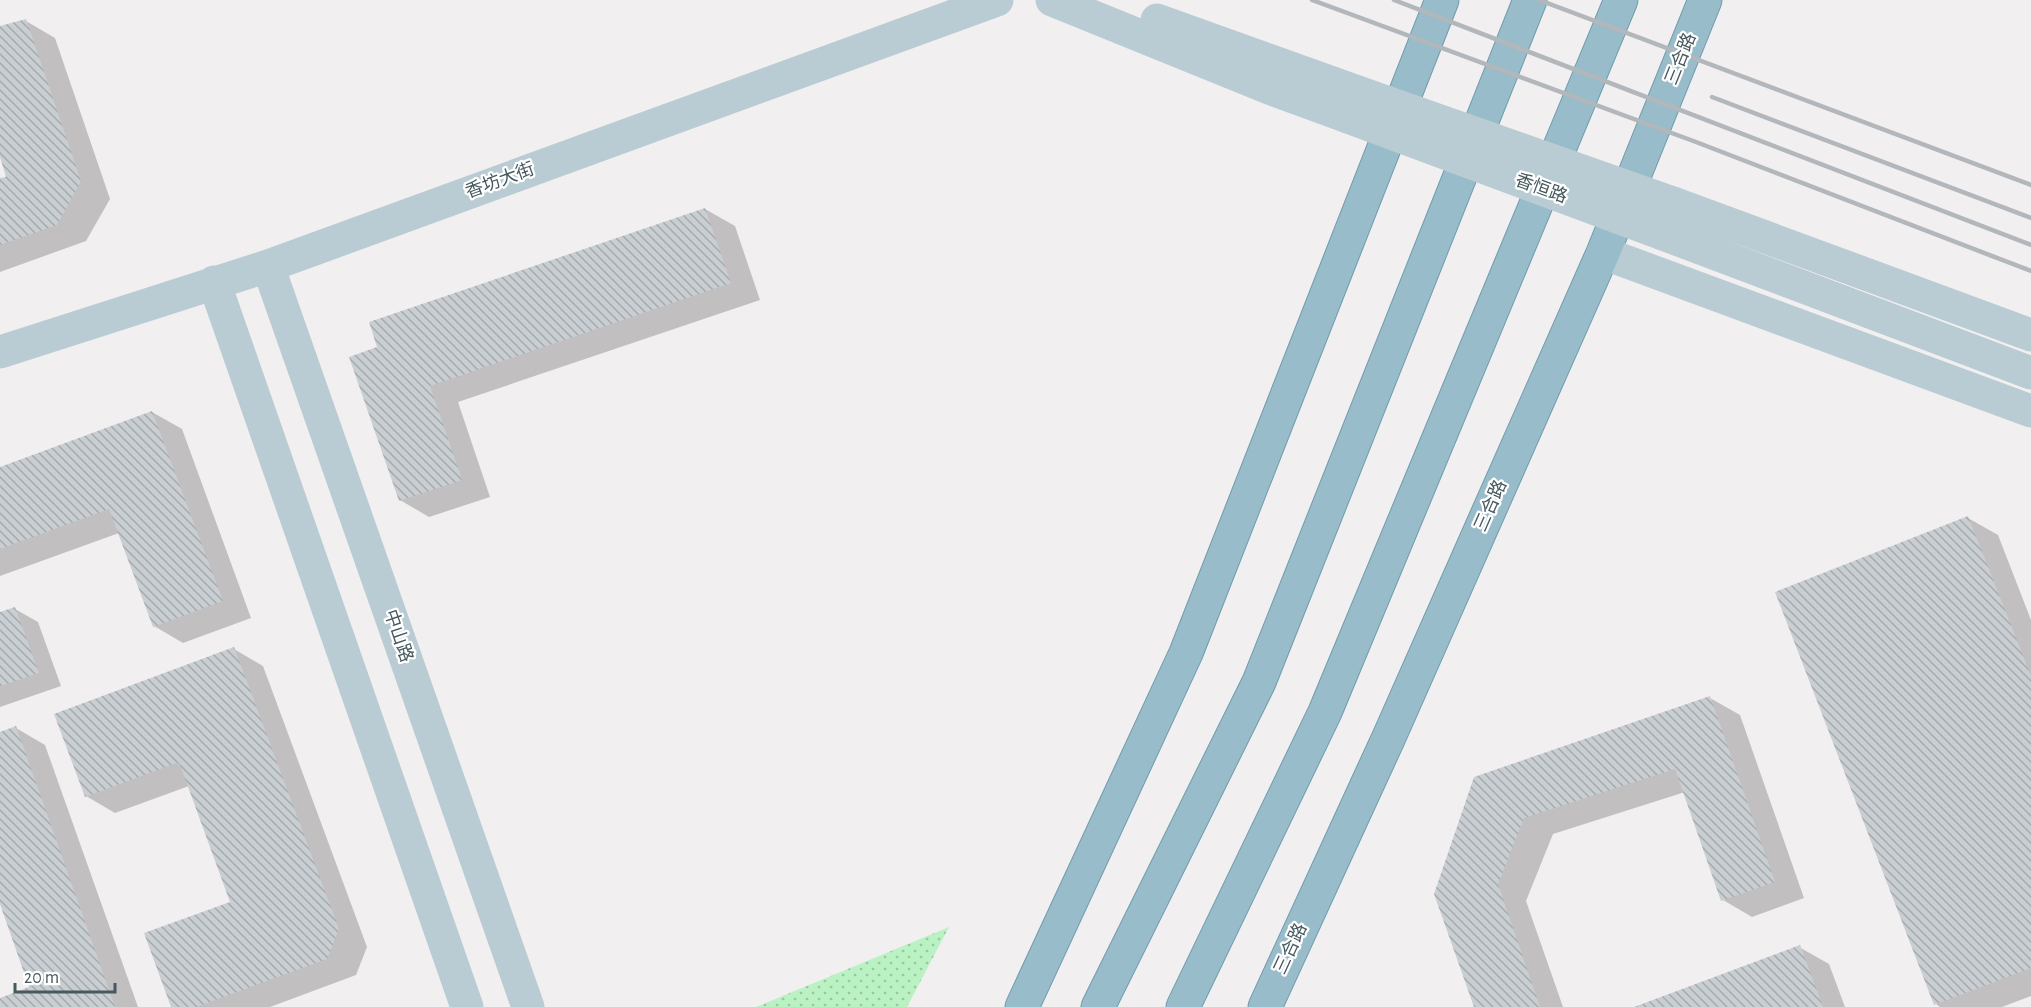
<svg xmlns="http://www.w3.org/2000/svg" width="2031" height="1007" viewBox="0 0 2031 1007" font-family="'Alegreya Sans','Noto Sans SC',sans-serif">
	<defs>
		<pattern id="green-dots" width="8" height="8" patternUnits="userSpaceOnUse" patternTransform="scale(1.5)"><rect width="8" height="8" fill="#bbf2c3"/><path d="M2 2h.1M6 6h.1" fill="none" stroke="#9ac7a2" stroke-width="1.8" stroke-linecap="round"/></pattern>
		<pattern id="building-back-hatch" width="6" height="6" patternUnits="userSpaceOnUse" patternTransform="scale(1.5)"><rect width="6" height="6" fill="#c9ced2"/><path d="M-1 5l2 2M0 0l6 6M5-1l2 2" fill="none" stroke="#a5aaae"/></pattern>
	</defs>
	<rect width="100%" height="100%" fill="#f2eff0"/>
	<path fill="url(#green-dots)" d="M949 927 907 1007H756Z"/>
	<path fill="#0003" d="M26 21 55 38 110 199 86 241 0 272V180L8 178 0 152V27Z
		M705 209 735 226 760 300 458 402 490 497 429 517 400 500 379 348Z
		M152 412 182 429 251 618 183 643 154 626 119 533 0 576V468Z
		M1968 518 1998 535 2031 620V996L2002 1007H1940L1936 1004 1777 593Z
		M15 609 38 622 61 686 0 707V614Z
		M234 649 263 666 367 947 356 975 270 1007H173L232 902 189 786 115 813 86 796Z
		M1710 698 1740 715 1804 898 1752 917 1723 900 1685 792 1553 834 1526 901 1563 1007H1476L1475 778Z
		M16 728 45 745 138 1007H0V999L31 988 0 900V733Z
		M1799 947 1829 964 1845 1007H1638Z"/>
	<path fill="url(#building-back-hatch)" d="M26 19 81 181 57 225 0 245V178L6 177 0 157V26Z
		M705 208 731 283 430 386 462 480 399 501 349 357 377 347 369 322Z
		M152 411 223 601 153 627 109 509 0 549V467Z
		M1968 516 2031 676V968L1934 1005 1775 592Z
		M15 607 39 673 0 686V612Z
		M234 647 339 929 327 959 196 1007H171L144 933 230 902 179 762 85 797 54 714Z
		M1710 696 1775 882 1721 901 1675 769 1524 818 1498 884 1540 1007H1474L1434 894 1474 777Z
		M16 726 115 1007H0V998L29 987 0 904V732Z
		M1800 945 1823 1007H1634Z"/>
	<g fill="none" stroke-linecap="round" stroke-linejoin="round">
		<g stroke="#6f9cad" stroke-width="35">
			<path id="trunk" d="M1022 1007 1186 653 1442 0
				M1098 1007 1259 682 1530 0
				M1183 1007 1325 712 1621 0
				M1265 1007 1389 737 1603 253 1705 0"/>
		</g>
		<path stroke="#baccd3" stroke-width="33" d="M1052 0 1269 88 1348 117
			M1157 20 1358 92
			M1673 203 2031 335
			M1663 234 2031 373
			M1603 253 2031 411
			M268 266 528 1007
			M214 282 467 1007
			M0 352 268 266 997 0"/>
		<use href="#trunk" stroke="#98bcc9" stroke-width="33"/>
		<path stroke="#b1b7ba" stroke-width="4.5" d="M1312 0 1696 142 2031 271
			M1394 0 2031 245
			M1539 0 2031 185
			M1712 97 2031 218"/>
		<path stroke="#baccd3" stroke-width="33" d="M1358 92 1673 203
			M1348 117 1663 234"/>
	</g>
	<g text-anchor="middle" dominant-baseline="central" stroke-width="4.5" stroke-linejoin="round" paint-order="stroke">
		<g font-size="18" fill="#46595e" stroke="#fff">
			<text transform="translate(1681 59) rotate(-68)">三合路</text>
			<text transform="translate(500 181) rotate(-20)">香坊大街</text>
			<text transform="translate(1541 189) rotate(20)">香恒路</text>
			<text transform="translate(1491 506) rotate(-66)">三合路</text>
			<text transform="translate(398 636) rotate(71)">中山路</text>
			<text transform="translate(1291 949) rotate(-65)">三合路</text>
		</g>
	</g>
	<path d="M15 983v9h100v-9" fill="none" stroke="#46595e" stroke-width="3"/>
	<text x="24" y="983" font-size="18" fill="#46595e" stroke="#ffffff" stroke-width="4.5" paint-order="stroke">20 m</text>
</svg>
